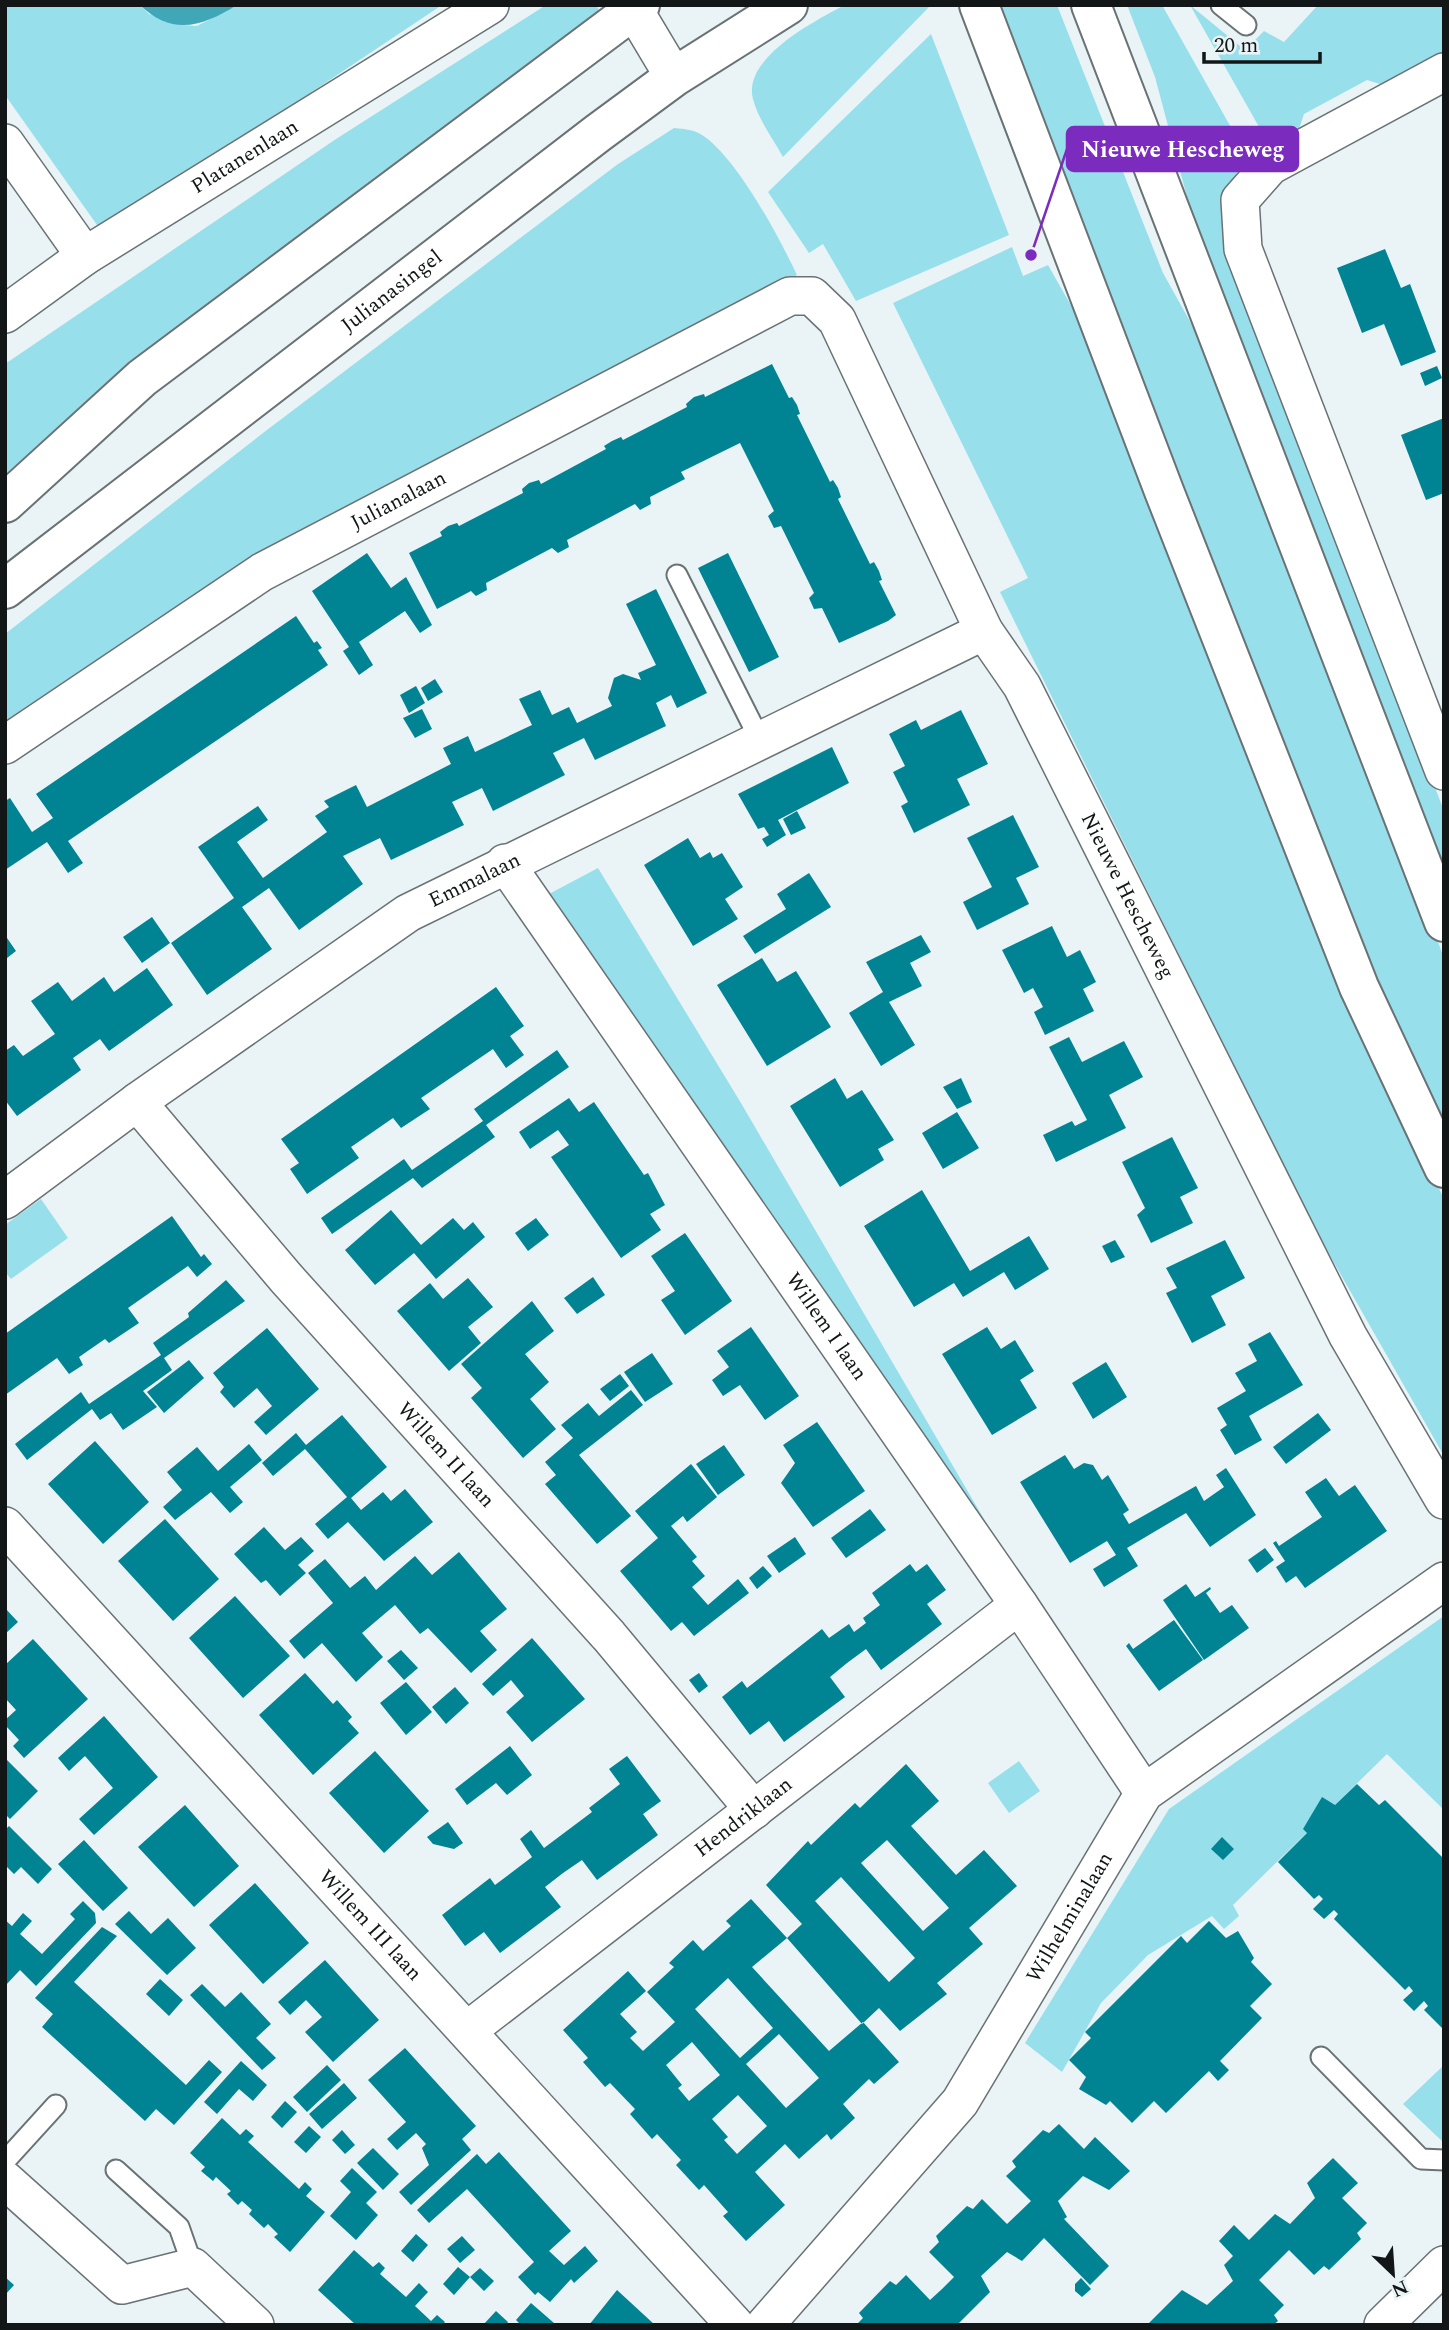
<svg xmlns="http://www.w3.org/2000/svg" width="1449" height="2330" viewBox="0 0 1449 2330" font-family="Spectral,serif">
	<rect width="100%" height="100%" fill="#eaf4f6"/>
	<path fill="#98dfec" d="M5 5H140L149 14 183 25 197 26 237 5H442L102 232 5 95Z
		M546 5H596L599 10 5 486V364L336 139Z
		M845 5H931L783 157C773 139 758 119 753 99 742 58 816 20 845 5Z
		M1006 5H1057L1163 273 1231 395 1444 958V1142L1407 1072 995 9Z
		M1127 5H1162L1246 154 1223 201 1222 229 1444 811V884L1199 242 1155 77Z
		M1190 5 1245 50 1264 31 1284 42 1318 5H1444V54L1386 86 1367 80 1304 114 1298 132 1278 143 1267 141Z
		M931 34 1009 235 856 301 823 244 809 253 768 192Z
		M674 128C686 129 696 130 705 137 739 162 779 237 797 275 628 359 459 442 297 538 197 598 102 666 5 730V634L263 433 618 164Z
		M1012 247 1023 276 1048 265 1099 355 1395 1098 1444 1199V1456L1312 1224 1000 592 1028 578 893 303Z
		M598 868 741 1103 1026 1591 547 895Z
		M41 1199 68 1238 11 1279 5 1272V1225Z
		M1444 1616V1810L1387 1754 1233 1905 1239 1916 1224 1929 1212 1916 1148 1955 1101 2003 1062 2072 1025 2043 1169 1809Z
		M1019 1761 1040 1791 1009 1813 988 1783Z
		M1444 2065V2143L1403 2104Z"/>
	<path fill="#3fa7b8" d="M140 5H237C203 26 173 37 140 5Z"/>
	<path fill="#008393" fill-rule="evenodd" d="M1385 249 1401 288 1410 284 1436 352 1401 366 1384 324 1362 333 1337 268Z
		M772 364 789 398 792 397 797 405 800 414 797 415 830 482 833 480 838 488 841 497 838 499 870 564 874 562 879 571 882 580 879 581 896 615 888 621 839 643 822 608 814 609 809 598 814 593 781 526 774 528 768 516 774 511 740 443 681 472 685 479 650 497 651 504 640 510 635 504 567 540 569 547 558 553 552 548 486 583 487 590 476 596 471 591 437 609 409 553 442 536 440 532 448 526 457 523 459 526 523 493 522 489 529 483 539 480 541 484 606 449 604 446 612 441 621 437 623 440 687 407 686 404 694 397 704 394 705 397Z
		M1437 366 1442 378 1425 386 1420 373Z
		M1444 418V493L1426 500 1401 435Z
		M367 553 391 588 406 577 432 625 420 633 405 611 359 642 373 665 359 675 343 651 349 647 312 591Z
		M728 553 779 657 749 672 698 568Z
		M656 589 707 693 677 708 671 695 656 703 666 726 595 760 584 738 553 753 565 775 493 811 482 788 452 802 464 825 391 860 380 838 343 856 363 884 299 930 269 888 242 907 272 949 207 995 171 943 234 898 198 847 258 806 268 820 237 842 263 878 327 832 315 816 329 807 324 801 356 785 367 807 451 764 443 748 468 736 475 752 532 725 519 699 540 690 552 715 569 707 577 723 612 706 608 698 614 678 623 674 641 680 638 673 656 665 626 604Z
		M296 616 314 643 317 641 322 648 318 650 328 665 68 841 83 863 68 873 47 842 5 870V801L10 798 32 832 53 818 36 794Z
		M435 679 443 692 428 701 421 688Z
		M416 686 425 703 409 713 400 695Z
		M422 709 432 729 415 738 403 718Z
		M961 710 988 764 957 779 970 805 914 833 901 806 908 802 893 772 905 766 889 734 916 720 921 730Z
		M832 747 849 783 778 820 786 835 767 847 762 839 769 835 764 827 758 829 738 794Z
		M797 811 806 828 791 835 783 819Z
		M1013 815 1039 867 1016 878 1029 904 977 930 963 902 992 887 967 838Z
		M688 838 700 858 710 852 713 858 722 853 743 887 725 899 738 919 693 946 644 865Z
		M809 873 831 907 755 954 743 936 786 909 777 894Z
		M152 917 170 943 142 963 123 937Z
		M1052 926 1067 957 1080 950 1096 982 1083 989 1094 1011 1045 1035 1034 1012 1043 1007 1033 988 1024 993 1002 950Z
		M921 935 931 952 910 963 922 986 889 1002 915 1045 881 1066 849 1013 883 992 866 962Z
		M7 938 16 951 7 958 5 940Z
		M762 958 777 982 796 971 831 1027 767 1066 717 985Z
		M147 968 173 1005 109 1051 100 1039 73 1058 81 1070 17 1116 5 1100V1051L14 1045 23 1056 55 1034 31 1001 58 982 72 1001 104 977 114 992Z
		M496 987 524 1026 510 1036 524 1055 506 1068 493 1049 421 1098 430 1109 401 1128 393 1118 351 1147 359 1158 307 1194 290 1169 299 1163 281 1139Z
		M1069 1037 1082 1062 1124 1041 1143 1077 1109 1095 1126 1128 1056 1162 1043 1135 1072 1121 1075 1126 1087 1120 1049 1047Z
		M557 1050 569 1067 486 1125 495 1137 422 1188 413 1178 332 1234 321 1218 404 1159 412 1170 483 1121 474 1109Z
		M835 1078 847 1099 862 1090 894 1140 878 1149 884 1160 840 1187 790 1106Z
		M961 1078 972 1102 957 1109 943 1087Z
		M569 1098 579 1112 594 1102 644 1175 648 1173 665 1205 650 1214 661 1230 621 1258 551 1157 569 1145 558 1130 530 1149 519 1132Z
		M957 1112 979 1148 943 1169 922 1133Z
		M1172 1137 1198 1188 1180 1197 1193 1223 1151 1243 1137 1215 1145 1208 1122 1162Z
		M922 1190 970 1271 1029 1236 1049 1269 1015 1290 1004 1272 963 1297 954 1283 914 1307 864 1226Z
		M391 1210 421 1245 453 1218 464 1230 473 1222 485 1237 436 1279 414 1253 375 1285 345 1250Z
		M172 1216 201 1257 204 1254 212 1264 197 1277 188 1266 128 1308 139 1323 109 1343 105 1339 79 1357 83 1365 69 1374 57 1358 5 1395V1334Z
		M536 1218 549 1235 528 1251 515 1233Z
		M685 1233 732 1301 685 1335 661 1300 675 1291 651 1256Z
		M1115 1240 1125 1257 1111 1263 1102 1246Z
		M1225 1240 1245 1278 1211 1296 1226 1325 1192 1343 1166 1293 1177 1288 1166 1268Z
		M593 1277 605 1295 577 1314 564 1298Z
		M468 1278 493 1307 468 1327 481 1343 449 1371 397 1311 430 1283 443 1299Z
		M226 1280 245 1301 164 1358 172 1370 143 1391 157 1407 123 1430 111 1413 100 1420 92 1409 27 1460 15 1444 81 1392 89 1404 161 1355 153 1343 189 1317 188 1313Z
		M532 1301 554 1331 525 1354 549 1382 530 1399 556 1429 523 1458 471 1398 482 1388 461 1364Z
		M751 1327 799 1396 765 1420 740 1385 723 1396 712 1380 729 1367 717 1351Z
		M987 1327 1001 1349 1015 1340 1034 1371 1020 1380 1037 1408 992 1435 942 1354Z
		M267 1328 319 1389 266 1435 254 1422 272 1406 257 1388 234 1408 220 1392 224 1387 213 1373Z
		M1270 1332 1303 1385 1249 1416 1262 1440 1235 1455 1220 1430 1227 1425 1217 1408 1246 1391 1235 1373 1257 1361 1248 1344Z
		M652 1353 673 1384 645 1402 624 1372Z
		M189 1360 204 1378 164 1413 147 1392Z
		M1106 1362 1127 1397 1093 1419 1072 1383Z
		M620 1374 629 1386 610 1401 600 1389Z
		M631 1390 643 1405 579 1455 631 1516 597 1544 545 1484 556 1475 545 1462 573 1438 561 1425 588 1403 599 1416Z
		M1318 1413 1331 1430 1286 1464 1273 1447Z
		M342 1415 387 1467 351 1498 361 1510 383 1492 391 1501 405 1489 433 1522 384 1561 348 1522 328 1539 315 1524 347 1497 305 1449 273 1476 262 1463 296 1433 306 1445Z
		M817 1422 865 1491 813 1527 781 1483 795 1463 783 1445Z
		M95 1441 149 1502 103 1544 48 1484Z
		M249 1444 262 1460 230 1487 243 1502 230 1513 211 1492 175 1520 163 1507 182 1490 167 1472 197 1447 218 1471Z
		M724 1445 745 1475 718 1495 696 1464Z
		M1065 1455 1074 1469 1084 1463 1093 1465 1102 1480 1108 1475 1129 1510 1123 1514 1129 1524 1196 1486 1204 1501 1224 1487 1216 1475 1226 1468 1256 1515 1210 1547 1186 1513 1127 1548 1138 1566 1104 1587 1093 1569 1116 1555 1107 1541 1070 1563 1020 1482Z
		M691 1464 717 1497 687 1522 683 1516 671 1526 697 1557 692 1561 705 1576 692 1587 708 1605 738 1579 749 1593 694 1636 682 1622 671 1631 620 1571 658 1538 635 1511Z
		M1326 1478 1339 1496 1355 1485 1387 1531 1305 1588 1296 1576 1286 1583 1276 1567 1285 1561 1273 1543 1276 1541 1279 1546 1322 1517 1305 1492Z
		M870 1509 886 1530 846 1558 831 1538Z
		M165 1519 219 1579 173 1621 118 1561Z
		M264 1527 285 1550 301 1537 314 1551 298 1565 306 1573 280 1596 266 1580 261 1583 234 1554Z
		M795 1537 806 1554 779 1573 767 1556Z
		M1265 1548 1274 1560 1257 1573 1248 1560Z
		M459 1552 507 1609 480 1631 497 1650 471 1673 428 1628 420 1634 395 1605 362 1633 383 1657 356 1682 322 1643 304 1659 289 1641 333 1603 308 1573 325 1559 350 1588 365 1576 376 1590 415 1556 432 1575Z
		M910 1564 916 1572 927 1564 946 1590 927 1604 942 1624 881 1670 866 1649 847 1663 830 1677 845 1697 784 1742 769 1721 750 1735 722 1697 742 1681 747 1688 822 1629 829 1638 849 1624 854 1632 866 1623 863 1618 880 1605 872 1593Z
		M763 1566 772 1576 757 1589 749 1578Z
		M1186 1584 1195 1597 1210 1587 1211 1589 1206 1593 1220 1613 1232 1605 1249 1628 1204 1660 1163 1600Z
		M235 1596 290 1656 243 1698 189 1638Z
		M5 1608 18 1622 5 1634Z
		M1174 1620 1203 1660 1159 1691 1126 1646 1129 1643 1133 1649Z
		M532 1638 585 1699 532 1742 506 1712 524 1696 511 1680 493 1696 482 1684Z
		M33 1639 88 1699 24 1758 13 1746 19 1740 5 1725V1720L16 1710 5 1698V1665Z
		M401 1650 418 1668 404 1680 387 1661Z
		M305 1673 333 1704 337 1700 352 1717 348 1721 359 1733 313 1775 259 1715Z
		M699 1673 708 1686 699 1693 689 1680Z
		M406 1682 432 1712 406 1735 380 1703Z
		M455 1687 469 1703 446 1724 432 1707Z
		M104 1716 158 1777 94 1835 79 1819 113 1788 85 1756 69 1771 58 1758Z
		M510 1746 532 1775 507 1795 496 1783 467 1805 455 1789Z
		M375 1751 429 1811 384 1853 329 1793Z
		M627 1756 661 1801 643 1814 658 1835 597 1880 582 1860 563 1873 545 1887 561 1907 500 1953 484 1932 465 1946 442 1915 490 1878 495 1885 532 1857 520 1839 531 1830 544 1848 592 1812 589 1808 620 1784 609 1769Z
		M5 1758 38 1791 10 1819 5 1814Z
		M906 1764 939 1801 911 1826 956 1875 984 1850 1017 1886 969 1928 983 1944 937 1983 947 1994 900 2031 879 2008 862 2024 787 1938 802 1924 766 1885 808 1841 811 1845 855 1803 860 1808ZM887 1840 949 1908 923 1931 861 1863ZM841 1877 915 1958 889 1982 815 1901Z
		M1357 1784 1379 1805 1385 1800 1444 1859V2030L1424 2010 1428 2006 1424 2001 1414 2011 1403 2000 1413 1991 1409 1986 1405 1990 1334 1919 1338 1914 1334 1910 1324 1919 1313 1909 1323 1899 1319 1895 1314 1899 1278 1862 1307 1833 1303 1829 1322 1797 1335 1805Z
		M185 1805 239 1866 194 1907 138 1847Z
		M448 1822 463 1843 454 1849 433 1844 427 1837Z
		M9 1826 52 1869 38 1884 21 1867 14 1874 5 1865V1830Z
		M1222 1837 1234 1849 1223 1860 1211 1849Z
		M84 1840 128 1888 103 1911 58 1864Z
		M255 1883 309 1943 263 1984 209 1925Z
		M751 1899 787 1938 752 1967 829 2051 863 2022 899 2062 874 2084 869 2079 843 2104 855 2118 831 2140 827 2134 799 2159 785 2144 755 2172 785 2205 746 2241 723 2216 728 2212 704 2185 699 2190 676 2165 681 2160 657 2134 652 2139 630 2114 635 2109 610 2083 605 2087 583 2062 588 2058 563 2030 628 1971 646 1991 620 2014 637 2032 630 2038 643 2051 675 2022 647 1992 674 1967 669 1963 693 1940 703 1951 731 1926 726 1921ZM728 1978 773 2028 740 2058 695 2009ZM779 2034 819 2078 786 2108 746 2064ZM692 2042 720 2075 689 2101 678 2088 682 2085 666 2065ZM738 2095 767 2126 737 2154 724 2140 728 2137 712 2119Z
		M83 1901 95 1913 96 1923 36 1986 20 1970 5 1986V1920L12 1926 23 1913 32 1921 20 1934 42 1954 75 1919 70 1914Z
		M129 1911 151 1934 168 1918 196 1948 167 1975 115 1924Z
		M1209 1921 1226 1938 1238 1931 1254 1958 1251 1962 1272 1984 1250 2006 1262 2018 1220 2061 1229 2070 1218 2081 1209 2071 1166 2113 1154 2101 1132 2123 1110 2101 1106 2105 1079 2089 1086 2077 1069 2060 1091 2038 1085 2032 1181 1936 1187 1943Z
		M102 1927 117 1936 74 1982 186 2085 209 2060 222 2072 174 2125 156 2109 145 2121 42 2027 53 2014 35 1998Z
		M325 1960 379 2020 333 2062 305 2032 322 2017 306 2000 290 2015 278 2002Z
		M160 1979 183 2000 169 2016 146 1994Z
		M202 1984 225 2007 241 1992 271 2024 256 2038 276 2058 262 2070 190 1995Z
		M405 2048 476 2126 462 2139 471 2150 411 2205 399 2192 429 2165 422 2148 426 2144 416 2133 397 2150 387 2139 406 2122 368 2080Z
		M241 2061 267 2085 253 2101 239 2089 217 2114 204 2102Z
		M327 2065 341 2080 307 2112 293 2097Z
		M344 2083 357 2098 322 2129 309 2114Z
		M285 2101 297 2112 282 2128 271 2117Z
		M222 2118 240 2135 246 2129 254 2136 248 2142 299 2189 305 2182 312 2189 306 2196 325 2212 290 2252 274 2237 278 2234 268 2224 264 2228 249 2214 252 2210 242 2201 238 2205 227 2194 231 2191 216 2177 213 2181 201 2171 205 2167 190 2153Z
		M1059 2124 1084 2149 1095 2137 1130 2171 1109 2190 1083 2176 1058 2201 1067 2217 1064 2219 1109 2266 1090 2285 1044 2238 1022 2261 1007 2252 981 2276 990 2292 957 2325H856L863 2318 859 2313 890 2281 896 2285 906 2275 930 2300 942 2289 954 2277 929 2252 939 2242 936 2236 967 2206 973 2209 982 2199 1007 2224 1031 2201 1006 2176 1016 2167 1012 2161 1043 2130 1049 2133Z
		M309 2126 321 2137 306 2153 294 2142Z
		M342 2130 355 2145 345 2154 332 2140Z
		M373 2148 399 2174 383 2190 357 2163Z
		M499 2152 571 2231 549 2251 564 2265 585 2246 598 2261 574 2283 571 2279 550 2302 538 2292 535 2295 518 2277 534 2262 467 2189 429 2223 417 2210 477 2154 486 2164Z
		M1333 2158 1358 2183 1342 2198 1367 2223 1357 2233 1361 2239 1329 2270 1324 2266 1314 2275 1289 2250 1259 2280 1284 2305 1274 2315 1278 2321 1273 2325H1147L1182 2290 1207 2305 1233 2281 1224 2265 1233 2256 1219 2241 1234 2225 1249 2240 1275 2214 1290 2224 1315 2198 1307 2183Z
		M352 2168 377 2192 366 2203 378 2215 356 2240 330 2216 351 2192 340 2181Z
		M416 2234 428 2245 413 2262 401 2251Z
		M462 2236 475 2250 460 2263 447 2249Z
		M354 2250 373 2267 379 2262 385 2268 380 2274 406 2297 419 2283 428 2292 415 2306 431 2321 437 2315 445 2322 442 2325H356L318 2290Z
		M458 2267 470 2277 454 2295 443 2284Z
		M480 2268 494 2281 484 2291 470 2277Z
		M5 2277 14 2285 5 2295Z
		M1081 2278 1091 2289 1082 2297 1075 2291V2284Z
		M617 2290 655 2325H589Z
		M531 2303 554 2323 552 2325H521L516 2320Z
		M496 2311 508 2322 506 2325H483Z"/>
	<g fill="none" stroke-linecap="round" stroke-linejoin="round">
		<g stroke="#697274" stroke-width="23">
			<path id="lane" d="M1221 5 1246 25
				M677 575 760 740
				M1321 2057 1421 2159 1444 2160
				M5 2161 56 2105
				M116 2170 179 2227 193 2267"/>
		</g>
		<g stroke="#697274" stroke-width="40">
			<g id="street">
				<path d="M631 5 674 77"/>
				<path d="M1444 72 1270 166 1240 200 1243 249 1444 771"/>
				<path d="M5 143 85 256"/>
				<path id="s1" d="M5 314 85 256 490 5"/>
				<path id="s2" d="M5 745 262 572 790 296H812L837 320 984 631 1022 686 1348 1336 1444 1500"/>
				<path id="s3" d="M505 863 1019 1605 1144 1793"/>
				<path id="s4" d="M137 1102 286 1278 609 1636 754 1810"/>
				<path id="s5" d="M5 1200 137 1102 408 913 984 631"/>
				<path id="s6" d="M5 1526 735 2325"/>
				<path id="s7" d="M468 2030 1019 1605"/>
				<path d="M5 2180 122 2285 193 2267 255 2325"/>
				<path id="s8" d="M765 2325 960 2102 1144 1793 1444 1581"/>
				<path d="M1383 2325 1444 2265"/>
			</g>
		</g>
		<g stroke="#697274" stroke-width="42">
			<g id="secondary">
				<path d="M979 5 1164 491 1359 987 1444 1168"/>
				<path d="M1091 5 1444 922"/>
				<path d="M5 503 142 378 640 5"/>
				<path id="s9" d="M5 589 598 133 674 77 788 5"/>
			</g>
		</g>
		<use href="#lane" stroke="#fff" stroke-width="19"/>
		<use href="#street" stroke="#fff" stroke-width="37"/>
		<use href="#secondary" stroke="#fff" stroke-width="38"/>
	</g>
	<g text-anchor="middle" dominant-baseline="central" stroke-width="5" stroke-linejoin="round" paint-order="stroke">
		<g font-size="21" fill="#121616" stroke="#eaf4f6">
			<text stroke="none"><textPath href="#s1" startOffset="287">Platanenlaan</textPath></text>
			<text stroke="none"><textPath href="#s9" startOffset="488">Julianasingel</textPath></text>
			<text stroke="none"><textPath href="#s2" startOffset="464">Julianalaan</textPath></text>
			<text stroke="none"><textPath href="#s5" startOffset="569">Emmalaan</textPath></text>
			<text stroke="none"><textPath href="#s2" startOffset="1608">Nieuwe Hescheweg</textPath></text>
			<text stroke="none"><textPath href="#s3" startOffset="564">Willem I laan</textPath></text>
			<text stroke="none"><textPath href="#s4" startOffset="469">Willem II laan</textPath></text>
			<text stroke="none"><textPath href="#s7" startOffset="348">Hendriklaan</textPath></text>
			<text stroke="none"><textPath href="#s8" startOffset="511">Wilhelminalaan</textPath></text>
			<text stroke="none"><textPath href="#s6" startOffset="541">Willem III laan</textPath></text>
		</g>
	</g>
	<path fill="none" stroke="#7b2cbf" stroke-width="2.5" d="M1031 255L1067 149"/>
	<circle fill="#7b2cbf" stroke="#eaf4f6" stroke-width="2.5" cx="1031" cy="255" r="7"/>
	<rect fill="#7b2cbf" stroke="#7b2cbf" stroke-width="2.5" x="1067" y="127" width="231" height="44" rx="7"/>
	<g font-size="23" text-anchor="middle" font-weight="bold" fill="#fff">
		<text x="1183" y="157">Nieuwe Hescheweg</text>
	</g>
	<rect width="1449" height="2330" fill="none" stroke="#121616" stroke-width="14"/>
	<g transform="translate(1393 2274) rotate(155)" stroke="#eaf4f6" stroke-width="5" paint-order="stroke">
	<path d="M0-5L12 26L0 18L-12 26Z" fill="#121616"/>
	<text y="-10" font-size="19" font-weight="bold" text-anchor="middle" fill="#121616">N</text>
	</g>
	<path d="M1204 52v10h116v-10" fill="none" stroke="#121616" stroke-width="3.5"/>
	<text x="1214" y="52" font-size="21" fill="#121616" stroke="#eaf4f6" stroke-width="5" paint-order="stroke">20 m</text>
</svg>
